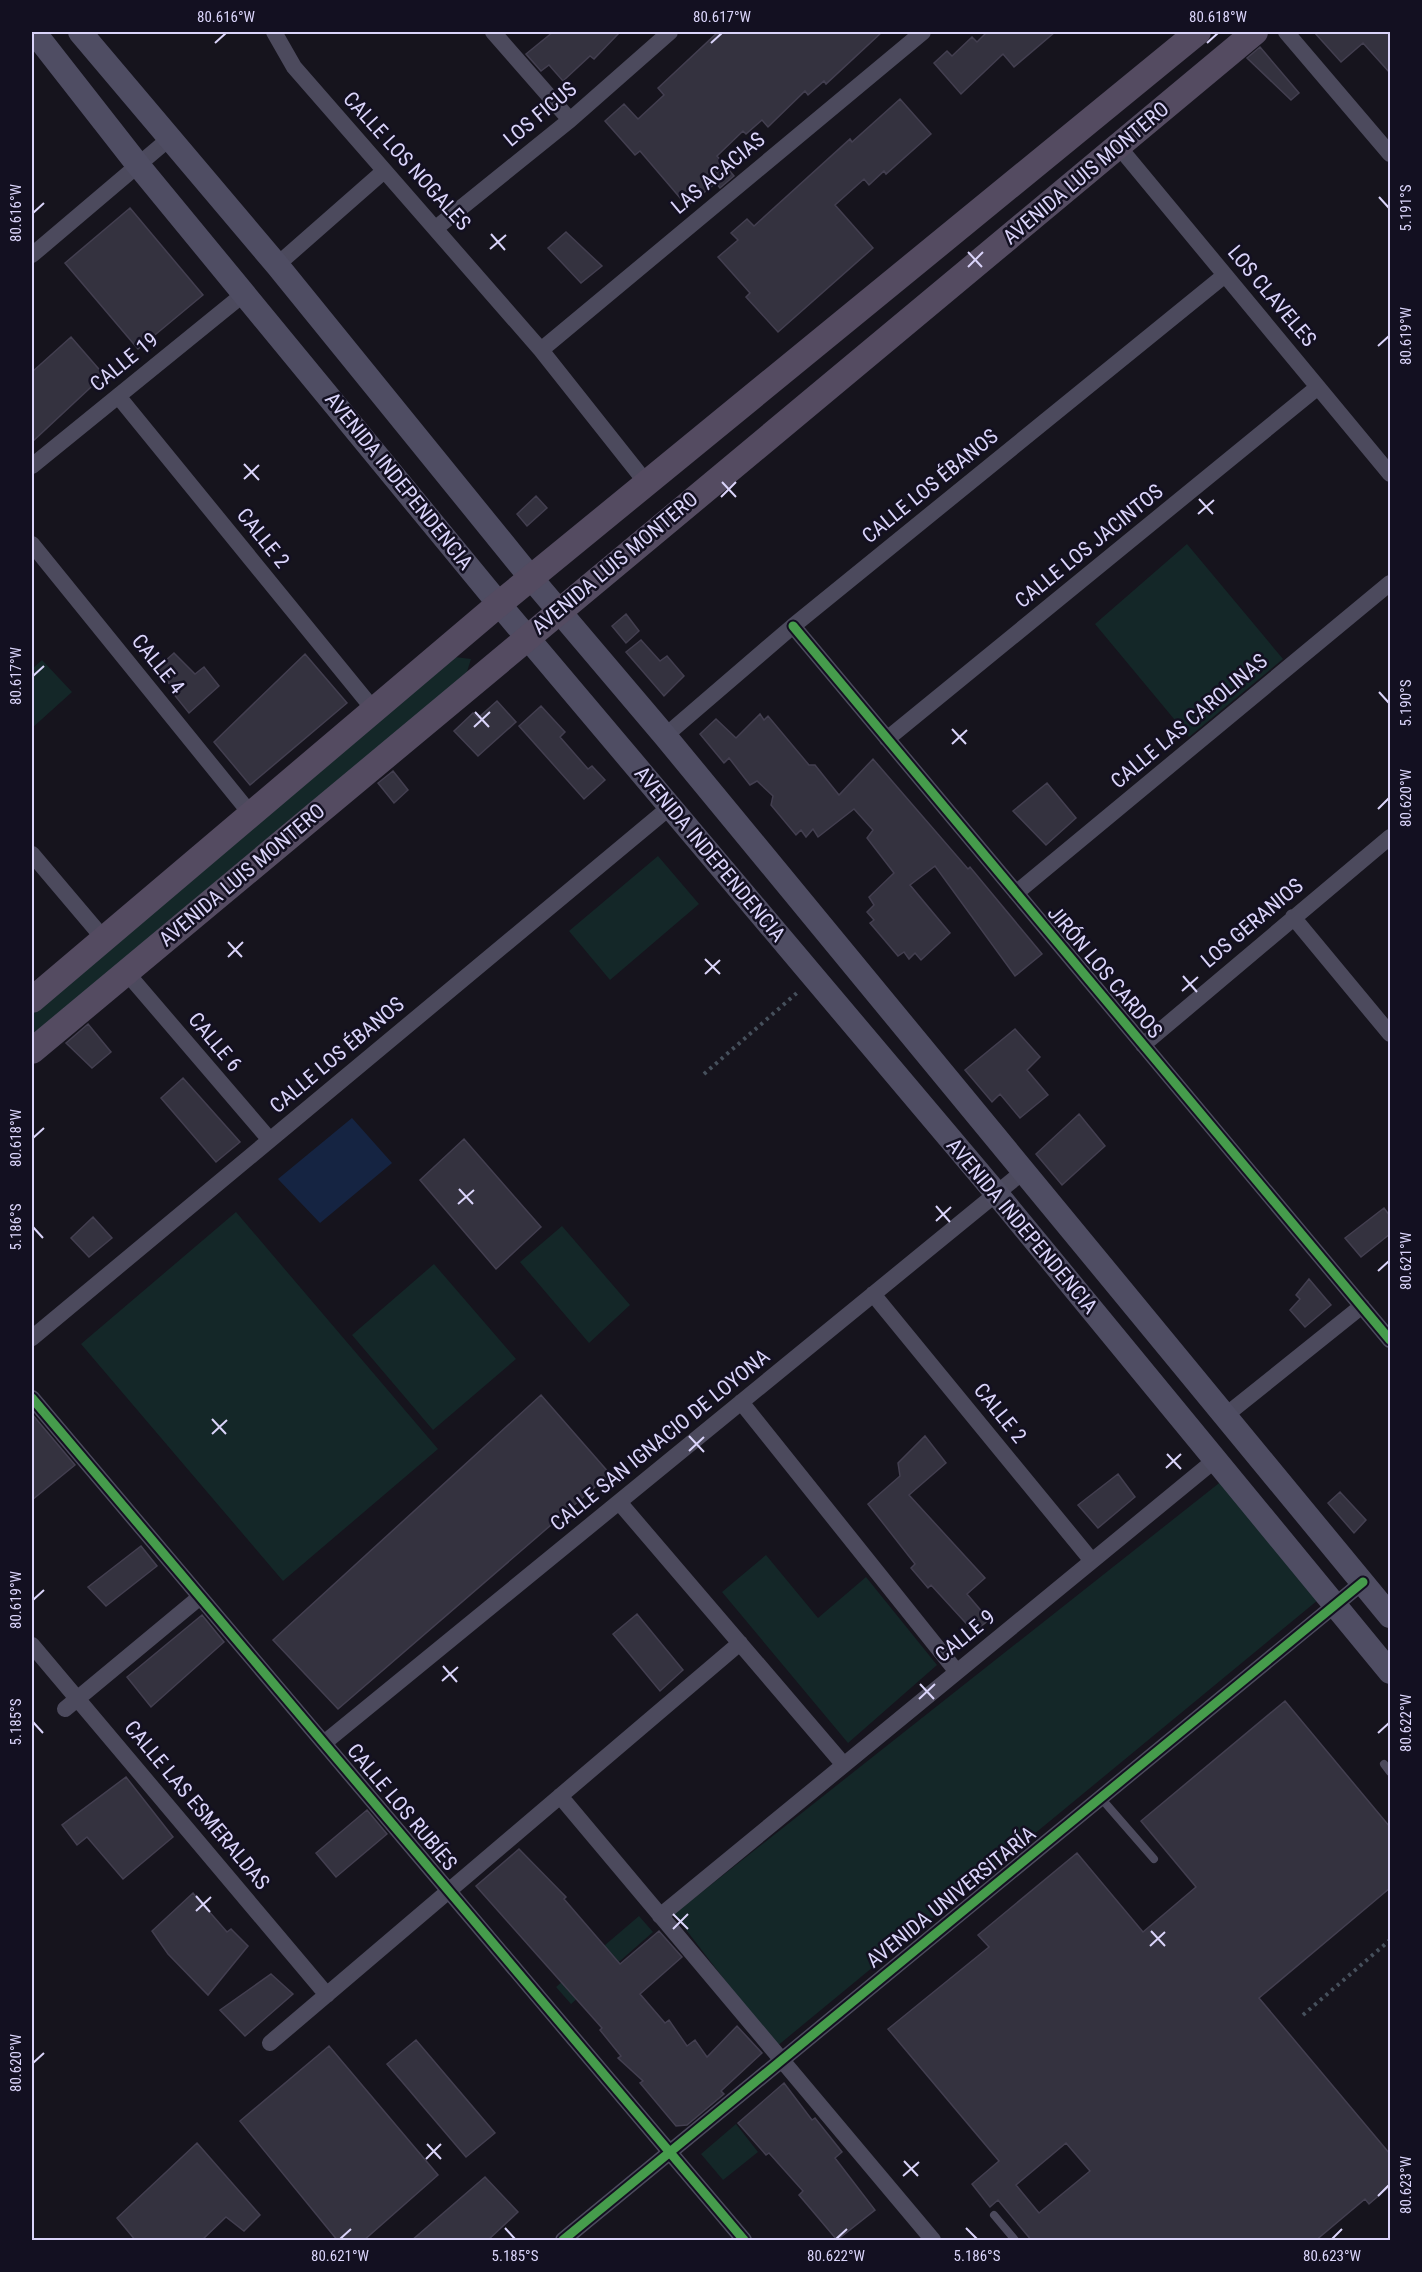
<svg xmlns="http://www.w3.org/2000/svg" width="1422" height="2272" viewBox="0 0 1422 2272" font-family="'Roboto Condensed',sans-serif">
	<rect width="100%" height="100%" fill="#16141d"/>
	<path fill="#142728" d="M1187 544 1283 659 1189 737 1095 624Z
		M455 657 471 659 466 675 32 1035V1012Z
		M42 660 72 692 32 728V669Z
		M658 856 699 904 610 980 569 931Z
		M236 1212 438 1449 283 1581 81 1344Z
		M562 1226 630 1305 589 1343 520 1262Z
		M434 1264 516 1359 433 1430 352 1335Z
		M1223 1480 1318 1600 776 2047 674 1914Z
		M766 1555 818 1618 866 1577 937 1665 848 1743 722 1592Z
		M639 1916 653 1932 571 2004 556 1987Z
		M736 2124 758 2152 723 2180 701 2154Z"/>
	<path fill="#152442" d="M352 1118 392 1163 320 1223 278 1179Z"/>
	<path fill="#34323f" stroke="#433f50" stroke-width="1.5" fill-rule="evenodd" d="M553 32H620L594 59 590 56 563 81 549 65 541 71 526 54Z
		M718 32H882L826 84 824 81 808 95 805 91 768 127 762 120 746 134 743 131 717 156 734 176 720 188 716 183 687 206 640 151 635 155 605 121 624 104 638 119 664 95 658 88Z
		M987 32H1055L1014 67 1003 54 961 94 934 63 947 51 952 56 972 37 977 42Z
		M1314 32H1390V73L1363 43 1341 62Z
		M1260 47 1299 93 1291 100 1247 58Z
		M900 99 931 134 886 174 884 171 869 185 864 179 835 205 873 248 778 332 746 297 750 293 718 257 738 240 731 233 747 219 754 226 850 139 852 142Z
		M130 208 203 295 138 349 65 263Z
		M566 232 602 266 581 283 548 248Z
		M71 337 104 375 32 442V372Z
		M536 496 547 508 527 526 517 514Z
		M626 614 639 631 626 643 612 626Z
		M641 640 660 661 667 656 684 676 664 696 626 652Z
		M174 653 195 674 204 667 219 686 189 713 172 692 175 690 156 669Z
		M305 654 347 703 250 785 214 742Z
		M497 701 516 722 478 756 454 731 473 713 478 718Z
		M541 706 565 732 560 737 588 769 592 766 605 780 584 799 519 726Z
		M760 714 764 720 768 716 809 765H815L839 795 873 759 968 869 970 867 1042 954 1015 976 935 866 910 885 950 933 921 960 915 953 909 959 904 952 898 956 870 923 874 920 867 912 874 905 869 897 894 873 867 838 873 830 854 809 818 837 813 829 806 837 801 830 796 835 771 805 773 796 757 781 750 785 729 758 724 763 700 734 716 719 736 738Z
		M393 771 408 790 394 803 378 783Z
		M1047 783 1076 818 1046 845 1013 811Z
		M88 1024 111 1052 92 1068 66 1043Z
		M1015 1029 1040 1057 1027 1070 1048 1095 1020 1118 1000 1094 992 1102 965 1070Z
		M183 1078 240 1142 216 1162 161 1098Z
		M1079 1114 1105 1146 1062 1185 1036 1154Z
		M464 1139 541 1227 496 1269 420 1180Z
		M1384 1208 1390 1216V1234L1361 1257 1345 1238Z
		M93 1217 112 1238 89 1257 71 1238Z
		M1309 1279 1331 1305 1305 1327 1290 1310 1300 1299 1296 1295Z
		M541 1395 610 1474 338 1709 273 1640Z
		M32 1414 75 1465 32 1500Z
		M925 1436 946 1463 909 1495 985 1578 967 1594 989 1620 974 1632 931 1585 928 1588 911 1568 915 1564 868 1504 900 1476 898 1463Z
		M1118 1474 1135 1497 1098 1528 1078 1505Z
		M1340 1492 1366 1520 1354 1533 1328 1503Z
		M141 1546 157 1566 106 1606 88 1587Z
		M637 1614 683 1670 660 1691 613 1634Z
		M202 1615 224 1642 151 1707 127 1677Z
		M1285 1701 1390 1827V1888L1259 1998 1390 2154V2186L1369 2204 1365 2199 1315 2241H1032L998 2200 990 2207 972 2184 999 2161 888 2029 989 1947 978 1935 1077 1853 1143 1932 1196 1887 1141 1821ZM1066 2143 1090 2171 1039 2213 1016 2185Z
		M126 1777 173 1837 123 1879 87 1837 77 1845 62 1825Z
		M367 1810 387 1834 336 1877 316 1853Z
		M519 1849 566 1897 564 1899 620 1964 659 1931 682 1957 640 1994 665 2023 669 2020 687 2046 695 2040 707 2057 737 2026 762 2053 721 2091 724 2094 687 2125 676 2126 640 2083 643 2081 618 2058 621 2056 600 2030 602 2028 476 1886Z
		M193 1893 227 1932 231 1929 248 1946 208 1995 168 1954 152 1931Z
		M271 1974 293 1994 245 2036 220 2010Z
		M416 2040 495 2133 466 2157 387 2064Z
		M329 2046 438 2175 363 2241H338L240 2121Z
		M784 2083 812 2120 815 2118 842 2152 835 2158 875 2210 837 2240 799 2195 803 2191 769 2153 766 2155 738 2123Z
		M197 2143 260 2215 244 2231 226 2217 201 2241H136L117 2218Z
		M485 2177 518 2212 487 2241H411Z"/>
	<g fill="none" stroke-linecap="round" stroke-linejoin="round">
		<path stroke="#46505c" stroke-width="4" stroke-dasharray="3 4.5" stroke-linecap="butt" d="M704 1074 798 992
			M1303 2015 1390 1940"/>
		<path stroke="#4c4a5d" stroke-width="8" d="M1384 1764 1390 1772
			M1100 1797 1154 1859
			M994 2215 1015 2240"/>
		<path stroke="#4c4a5d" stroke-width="16" d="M274 32 294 67 541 350 648 485
			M493 32 570 120
			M1286 32 1390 154
			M1119 147 1390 474
			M436 228 570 120 670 32
			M32 255 170 138
			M277 265 384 171
			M541 350 923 32
			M118 396 374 710
			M32 466 245 293
			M32 544 250 813
			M793 626 1390 1340
			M665 736 793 626 1225 275
			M887 739 1318 387
			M32 854 104 939
			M1016 893 1390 583
			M1293 917 1390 1034
			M126 972 270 1140
			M1143 1045 1390 837
			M873 1294 1092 1561
			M32 1338 670 807
			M32 1398 744 2240
			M741 1402 957 1672
			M1226 1415 1362 1306
			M619 1502 844 1765
			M32 1645 327 1995
			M65 1709 200 1597
			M324 1743 1024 1171
			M560 1796 933 2240
			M660 1916 1215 1460
			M270 2043 740 1643
			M563 2240 1363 1582"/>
		<path stroke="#4f4d63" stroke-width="24" d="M34 32 138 165 499 604 996 1193 1390 1672
			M80 32 277 265 531 578 665 736 1390 1616"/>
		<path stroke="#544b61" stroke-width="26" d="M32 1000 499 604 1198 32
			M32 1051 1255 32"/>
		<g stroke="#131021" stroke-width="13">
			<path id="cycleway" d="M793 626 1390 1340
				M32 1398 744 2240
				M563 2240 1363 1582"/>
		</g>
		<use href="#cycleway" stroke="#469c4c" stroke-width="9"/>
	</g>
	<path fill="none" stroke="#dad4fa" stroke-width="2" d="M215 43 226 33M711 43 722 33M1207 43 1218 33M1379 197 1389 208M33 213 44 203M491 234 505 250M490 249 506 235M968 252 982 267M968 267 983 252M1378 346 1389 336M244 464 259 480M244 479 259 465M722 482 736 497M721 497 736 482M1199 499 1213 514M1198 514 1214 500M33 676 44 666M1379 692 1389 703M475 712 489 727M474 727 490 712M952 729 966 744M952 744 967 730M1378 809 1389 798M228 942 242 957M228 957 243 942M705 959 720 974M705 974 720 960M1183 976 1197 992M1182 991 1198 977M33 1138 44 1128M459 1189 473 1204M458 1204 474 1190M936 1206 950 1222M936 1221 951 1207M33 1227 43 1238M1378 1271 1389 1261M212 1419 226 1434M212 1434 227 1420M689 1436 704 1452M689 1451 704 1437M1167 1454 1181 1469M1166 1468 1181 1454M33 1600 44 1590M443 1666 457 1682M442 1681 458 1667M920 1684 934 1699M919 1699 935 1684M33 1722 43 1733M1378 1733 1389 1723M196 1896 210 1912M196 1911 211 1897M673 1914 688 1929M673 1929 688 1914M1151 1931 1165 1946M1150 1946 1165 1932M33 2063 44 2053M427 2144 441 2159M426 2159 441 2144M904 2161 918 2176M903 2176 919 2162M1378 2196 1389 2185M505 2228 515 2239M966 2228 977 2239M340 2239 351 2229M836 2239 847 2229M1332 2239 1342 2229"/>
	<g text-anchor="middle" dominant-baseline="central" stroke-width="5" stroke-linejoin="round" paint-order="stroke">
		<g font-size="21" fill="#dad4fa" stroke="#131021">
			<text transform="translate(540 114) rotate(-40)">LOS FICUS</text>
			<text transform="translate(407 161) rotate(48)">CALLE LOS NOGALES</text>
			<text transform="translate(718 173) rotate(-40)">LAS ACACIAS</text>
			<text transform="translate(1086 173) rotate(-40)">AVENIDA LUIS MONTERO</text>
			<text transform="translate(1272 296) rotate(50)">LOS CLAVELES</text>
			<text transform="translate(124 362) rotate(-39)">CALLE 19</text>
			<text transform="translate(399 481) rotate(51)">AVENIDA INDEPENDENCIA</text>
			<text transform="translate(930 486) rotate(-39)">CALLE LOS ÉBANOS</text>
			<text transform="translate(263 538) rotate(51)">CALLE 2</text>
			<text transform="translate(1089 546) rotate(-39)">CALLE LOS JACINTOS</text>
			<text transform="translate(615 563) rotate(-40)">AVENIDA LUIS MONTERO</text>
			<text transform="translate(158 664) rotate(51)">CALLE 4</text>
			<text transform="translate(1189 721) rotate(-40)">CALLE LAS CAROLINAS</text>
			<text transform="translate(710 854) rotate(50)">AVENIDA INDEPENDENCIA</text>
			<text transform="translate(242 875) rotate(-40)">AVENIDA LUIS MONTERO</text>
			<text transform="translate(1252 923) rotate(-40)">LOS GERANIOS</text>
			<text transform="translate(1105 972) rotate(50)">JIRÓN LOS CARDOS</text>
			<text transform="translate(215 1042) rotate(50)">CALLE 6</text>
			<text transform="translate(337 1055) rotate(-40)">CALLE LOS ÉBANOS</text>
			<text transform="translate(1022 1226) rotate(50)">AVENIDA INDEPENDENCIA</text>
			<text transform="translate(1000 1413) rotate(51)">CALLE 2</text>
			<text transform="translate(660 1440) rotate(-39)">CALLE SAN IGNACIO DE LOYONA</text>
			<text transform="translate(965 1636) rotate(-39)">CALLE 9</text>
			<text transform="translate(197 1805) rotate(50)">CALLE LAS ESMERALDAS</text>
			<text transform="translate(402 1807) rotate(50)">CALLE LOS RUBÍES</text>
			<text transform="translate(951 1897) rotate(-39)">AVENIDA UNIVERSITARÍA</text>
		</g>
	</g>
	<rect width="1422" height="2272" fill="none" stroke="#131021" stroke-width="66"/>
	<rect x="33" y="33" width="1356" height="2206" fill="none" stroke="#dad4fa" stroke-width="2"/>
	<g font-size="15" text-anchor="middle" fill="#dad4fa">
		<text x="226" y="22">80.616°W</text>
		<text x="722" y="22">80.617°W</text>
		<text x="1218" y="22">80.618°W</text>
		<text transform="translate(1406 208) rotate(-90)" y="5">5.191°S</text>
		<text transform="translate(16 213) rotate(-90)" y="5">80.616°W</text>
		<text transform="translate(1406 336) rotate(-90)" y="5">80.619°W</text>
		<text transform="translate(16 676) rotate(-90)" y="5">80.617°W</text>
		<text transform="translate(1406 703) rotate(-90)" y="5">5.190°S</text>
		<text transform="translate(1406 798) rotate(-90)" y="5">80.620°W</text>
		<text transform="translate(16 1138) rotate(-90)" y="5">80.618°W</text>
		<text transform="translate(16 1227) rotate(-90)" y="5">5.186°S</text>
		<text transform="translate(1406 1261) rotate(-90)" y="5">80.621°W</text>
		<text transform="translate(16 1600) rotate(-90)" y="5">80.619°W</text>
		<text transform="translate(16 1722) rotate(-90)" y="5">5.185°S</text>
		<text transform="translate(1406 1723) rotate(-90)" y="5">80.622°W</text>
		<text transform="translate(16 2063) rotate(-90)" y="5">80.620°W</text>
		<text transform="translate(1406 2185) rotate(-90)" y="5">80.623°W</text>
		<text x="340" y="2261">80.621°W</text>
		<text x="515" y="2261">5.185°S</text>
		<text x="836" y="2261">80.622°W</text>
		<text x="977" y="2261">5.186°S</text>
		<text x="1332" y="2261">80.623°W</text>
	</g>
</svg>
